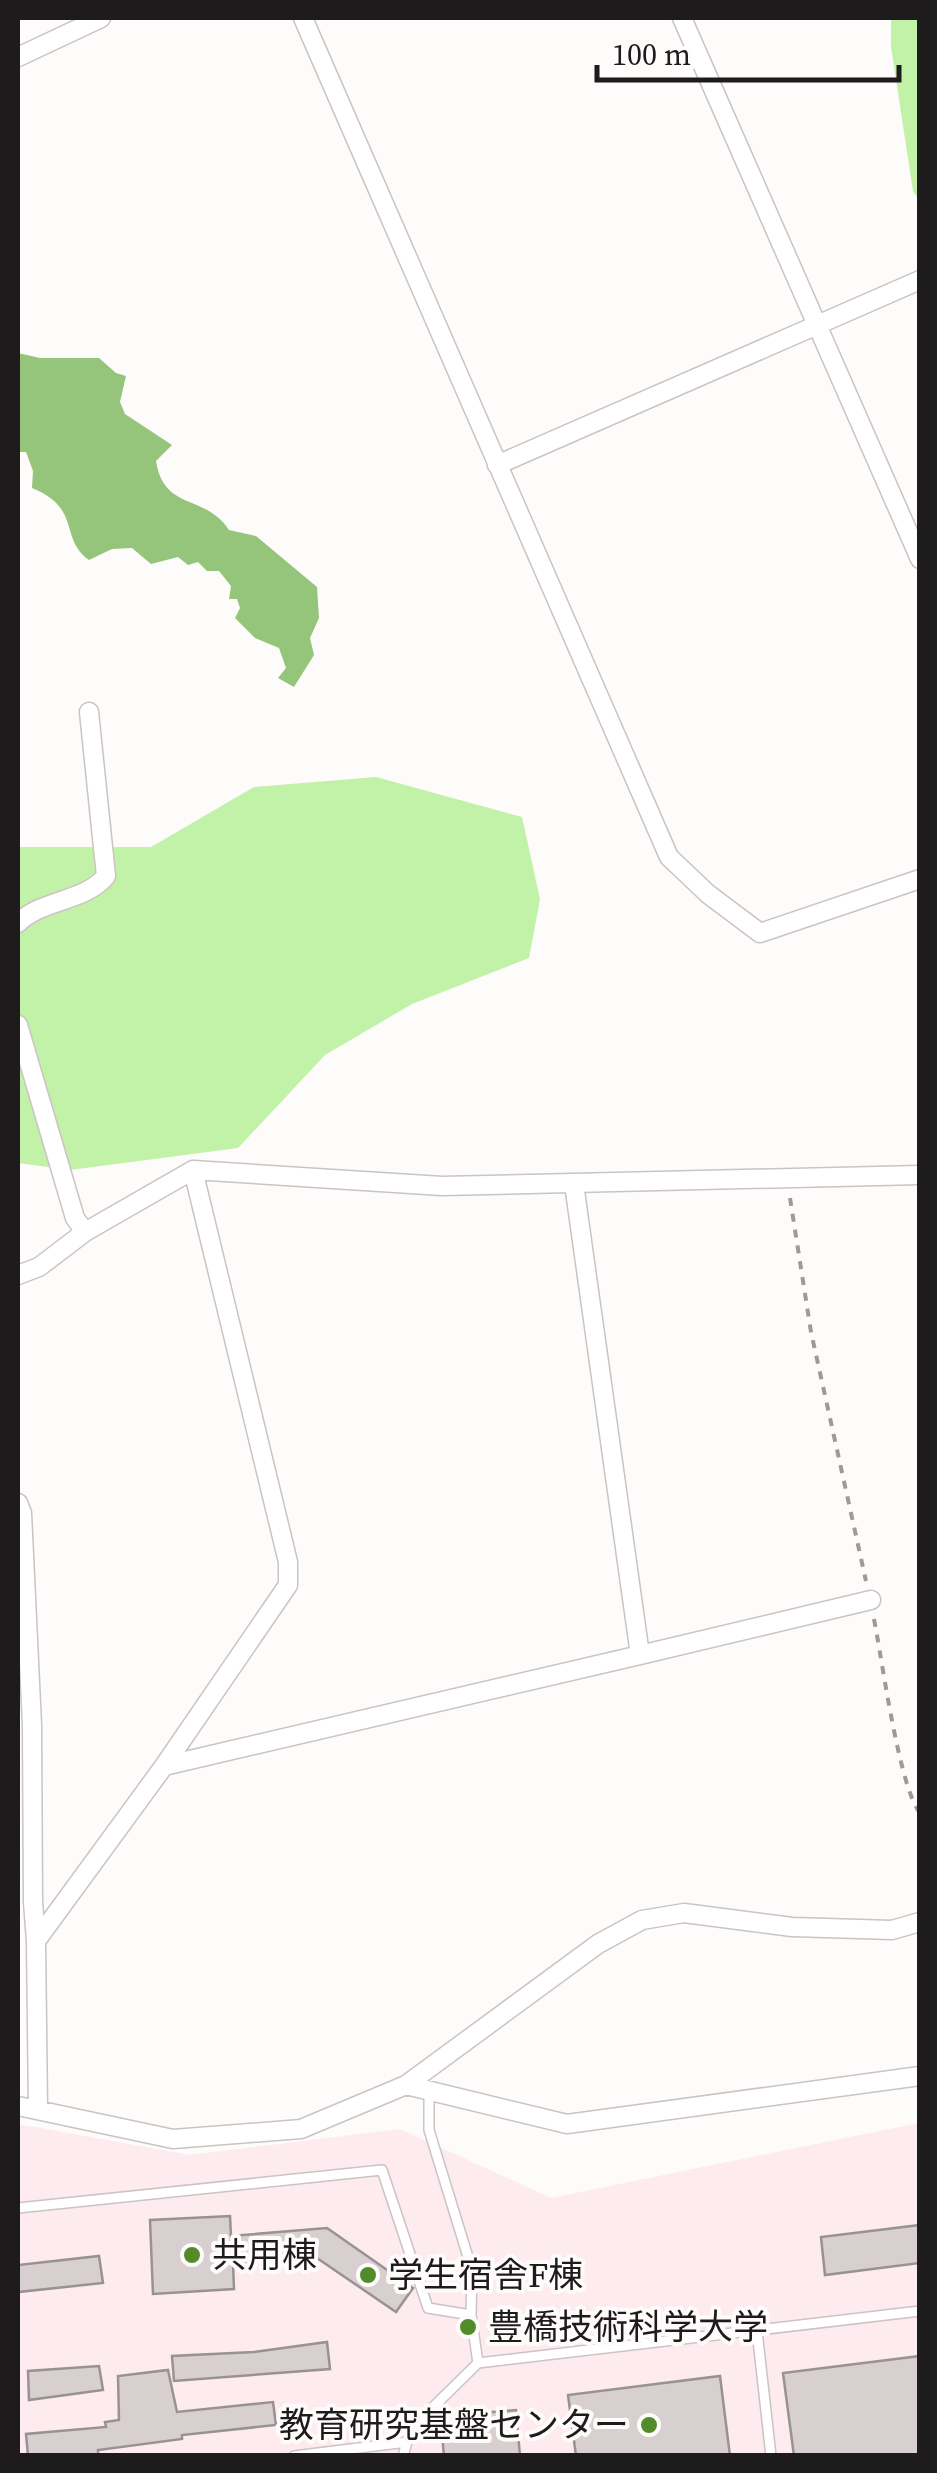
<svg xmlns="http://www.w3.org/2000/svg" width="937" height="2473" viewBox="0 0 937 2473" font-family="'Source Serif 4','Noto Sans JP',serif">
	<rect width="100%" height="100%" fill="#fefbfb"/>
	<path fill="#fdebef" d="M919 2123V2455L18 2456V2124L190 2155 400 2129 551 2198Z"/>
	<path fill="#c1f2a7" d="M891 18H919V200L913 191 891 47Z
		M376 777 522 817 540 899 529 958 412 1004 325 1055 238 1148 70 1170 18 1163V847H151L254 787Z"/>
	<path fill="#95c57b" d="M18 353 40 358H99L116 373 126 376 120 402 125 414 172 445 156 461C164 512 205 493 229 530L256 536 317 587 319 618 310 638 314 655 294 687 278 678 286 668 279 648 255 638 235 618 240 608 237 599H229L231 586 219 571H207L198 562 188 565 178 557 151 564 132 548 112 549 89 560C59 539 82 508 32 488L33 471 26 452H18Z"/>
	<path fill="#d8cfd1" stroke="#999293" stroke-width="2.5" d="M230 2216 231 2236 327 2228 413 2288 396 2312 314 2256 233 2263 234 2289 153 2294 150 2220Z
		M920 2225V2263L825 2275 821 2237Z
		M99 2256 103 2283 18 2292V2265Z
		M327 2342 330 2369 174 2381 172 2356 254 2352Z
		M920 2356V2456H794L783 2373Z
		M99 2366 103 2390 29 2400 28 2371Z
		M168 2370 177 2412 273 2402 276 2425 182 2435V2439L98 2450V2456H28L26 2434 106 2427 105 2422 119 2420 118 2376Z
		M720 2376 730 2456H576L568 2395Z
		M516 2410 520 2456H444L442 2435 463 2433V2424L481 2422V2413Z"/>
	<g fill="none" stroke-linecap="round" stroke-linejoin="round">
		<g stroke="#cbc3c4" stroke-width="12">
			<path id="lane" d="M429 2090V2130L472 2270 471 2315 478 2363
				M18 2208 382 2170 428 2308 471 2315
				M757 2331 771 2456
				M294 2456 407 2442
				M403 2456 407 2442 423 2417 478 2363 920 2311"/>
		</g>
		<g stroke="#cbc3c4" stroke-width="21">
			<path id="street" d="M303 18 669 857 708 894 760 933 920 879
				M682 18 920 559
				M18 57 101 18
				M497 465 920 280
				M18 923C42 899 85 902 106 876L89 712
				M18 1025 75 1218 85 1232
				M18 1275 39 1267 85 1232 193 1170 442 1186 920 1175
				M18 1503 22 1513 32 1725 33 1902 36 1941
				M640 1655 871 1600
				M164 1766 288 1585V1562L193 1170
				M406 2085 598 1944 642 1920 684 1913 792 1927 892 1930 920 1922
				M18 2106 173 2139 301 2129 406 2085 567 2124 920 2076
				M38 2110 36 1941 164 1766 640 1655 574 1184"/>
		</g>
		<path stroke="#9d9a9b" stroke-width="4" stroke-dasharray="8 8" stroke-linecap="butt" d="M790 1198 811 1332 866 1581
			M874 1619C882 1659 899 1787 920 1813"/>
		<use href="#lane" stroke="#fff" stroke-width="9"/>
		<use href="#street" stroke="#fff" stroke-width="18"/>
	</g>
	<g fill="#528c29" stroke="#fefbfb" stroke-width="4">
		<circle cx="192" cy="2255" r="10"/>
		<circle cx="368" cy="2275" r="10"/>
		<circle cx="468" cy="2327" r="10"/>
		<circle cx="649" cy="2425" r="10"/>
	</g>
	<g text-anchor="middle" dominant-baseline="central" stroke-width="8" stroke-linejoin="round" paint-order="stroke">
		<g font-size="35" fill="#1e1b1c" stroke="#fefbfb" text-anchor="start">
			<text x="212" y="2255">共用棟</text>
			<text x="388" y="2275">学生宿舎F棟</text>
			<text x="488" y="2327">豊橋技術科学大学</text>
			<text x="629" y="2425" text-anchor="end">教育研究基盤センター</text>
		</g>
	</g>
	<rect width="937" height="2473" fill="none" stroke="#1e1b1c" stroke-width="40"/>
	<path d="M597 65v15h302v-15" fill="none" stroke="#1e1b1c" stroke-width="5"/>
	<text x="612" y="65" font-size="30" fill="#1e1b1c" stroke="#fefbfb" stroke-width="8" paint-order="stroke">100 m</text>
</svg>
